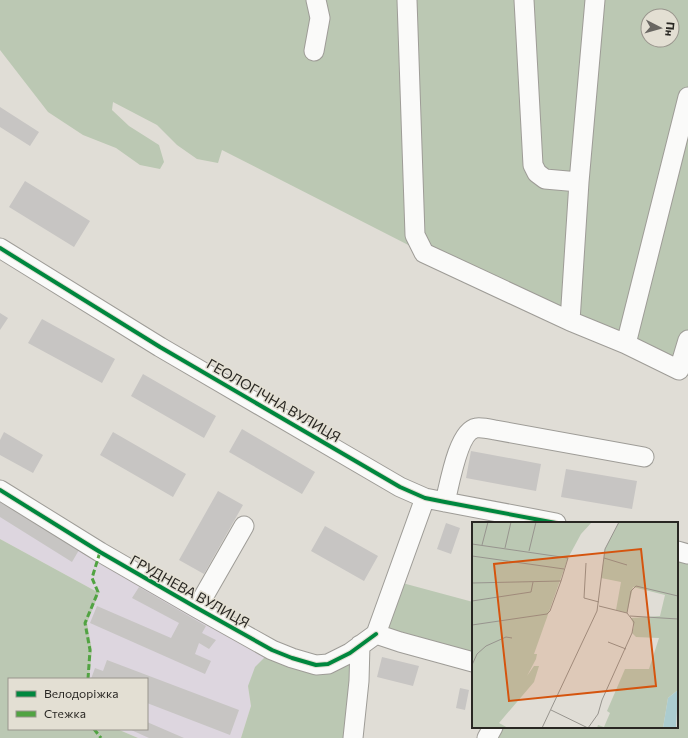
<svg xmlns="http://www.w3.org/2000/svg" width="688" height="738" viewBox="0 0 688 738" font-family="Commissioner,sans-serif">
	<rect width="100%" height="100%" fill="#e0ddd6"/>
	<path fill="#ddd6df" d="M0 490 272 650 248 686 251 706 241 738H138L117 729H147V679H89L92 650 87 623 99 593 0 539Z"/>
	<path fill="#bbc8b3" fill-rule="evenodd" d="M0 0H688V376L679 370 424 253 222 150 218 163 197 159 177 145 157 125 113 102 112 110 129 126 159 145 164 162 160 169 140 165 116 148 83 135 48 112 0 50ZM648 16H672V40H648Z
		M0 539 99 593 87 623 92 650 89 679H9V729H117L138 738H0Z
		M677 551 688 554V738H487L493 727H677Z
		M395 581 473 602V662L376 634Z
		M272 650 292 658 350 653 353 738H241L251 706 248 686 255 667Z"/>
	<path fill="#c7c5c3" d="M0 107 39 132 30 146 0 127Z
		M25 181 90 221 74 247 9 207Z
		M0 313 8 318 0 330Z
		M42 319 115 359 102 383 28 343Z
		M143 374 216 416 204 438 131 396Z
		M242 429 315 472 302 494 229 452Z
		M4 432 43 455 33 473 0 455V440Z
		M113 432 186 474 173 497 100 455Z
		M471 451 541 464 536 491 466 478Z
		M566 469 637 481 632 509 561 497Z
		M218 491 243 505 204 574 179 560Z
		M0 501 79 550 72 562 0 517Z
		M446 523 460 528 451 554 437 549Z
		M325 526 378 556 364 581 311 551Z
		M139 587 206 626 202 633 216 640 209 649 199 643 195 654 211 661 205 674 90 623 97 606 171 638 179 623 132 598Z
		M382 657 419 666 413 686 377 677Z
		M107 660 239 710 230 735 147 703V679H91L95 668 103 671Z
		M460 688 469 690 465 710 456 708Z
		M147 722 184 738H149L129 729H147Z"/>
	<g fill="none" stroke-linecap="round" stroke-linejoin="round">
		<g stroke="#9e9c97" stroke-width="21">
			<path id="minor" d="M407 0 415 235 424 253 570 321
				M524 0 533 165 537 173 545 179 579 182
				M595 0 579 182 570 321 626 344 679 370 688 340
				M314 51 320 18 316 0
				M0 248 160 347 400 487 425 498 445 502 556 523
				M626 344 688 97
				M0 490 100 552 197 608 272 650 292 658 316 665 328 664 350 653 376 634
				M425 498 376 634 400 642 473 662
				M445 502C449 487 458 431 476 428 481 427 490 429 495 430L644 457
				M677 551 688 554
				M197 608 244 526
				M353 738 359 681 360 645
				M487 738 493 727"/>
		</g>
		<use href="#minor" stroke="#fafaf9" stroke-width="19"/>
		<path stroke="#51a342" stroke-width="3" stroke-dasharray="6 3" stroke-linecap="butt" d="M88 679 90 650 85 623 98 592 92 578 100 552
			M94 729 101 738"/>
		<g stroke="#e3dfd3" stroke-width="6">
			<path id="cycleway" d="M0 248 160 347 400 487 425 498 445 502 556 523
				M0 490 100 552 197 608 272 650 292 658 316 665 328 664 350 653 376 634"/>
		</g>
		<use href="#cycleway" stroke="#00873e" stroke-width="4"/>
	</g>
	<g text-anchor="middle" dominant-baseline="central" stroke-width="3" stroke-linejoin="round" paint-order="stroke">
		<g font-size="14" fill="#292723" stroke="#e3dfd3">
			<text transform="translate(274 400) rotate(30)">ГЕОЛОГІЧНА ВУЛИЦЯ</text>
			<text transform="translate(190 591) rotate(29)">ГРУДНЕВА ВУЛИЦЯ</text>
		</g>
	</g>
	<g transform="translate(472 522)">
		<rect width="206" height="206" fill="#e0ddd6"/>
		<path d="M0 0H120L109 12 96 36 62 132H65L64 137 55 154 62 144H67L62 160 27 201 36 206H0ZM147 0H206V168L196 176 191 206H125L126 203 132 205 138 191 135 189 153 147H177L187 116 164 115 160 111 162 104 159 96 188 94 193 73 161 65 155 91 144 88 149 60 129 56 133 27Z" fill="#bbc8b3"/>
		<path d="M206 168 204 206H191L196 176Z" fill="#abcccf"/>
		<path fill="none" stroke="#97948e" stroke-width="1" d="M0 22 96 36 89 59 0 61M10 23 16 0M33 26 39 0M57 29 64 0M0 34 92 47M132 36 155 43M114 41 112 76 127 80M0 79 59 70 61 60M127 84 155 91 159 69 164 64 206 74M158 94 206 97M0 103 75 92 78 89 89 59M136 120 154 127M0 143 5 132 14 124 34 115 40 116M79 188 116 206M70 206 125 89 133 27 147 0M116 206 126 192 130 178 160 111 162 100 155 91"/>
		<path fill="#d5540e" fill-opacity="0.15" stroke="#d5540e" stroke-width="2" d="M169 27 184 164 37 179 22 42Z"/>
		<rect width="206" height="206" fill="none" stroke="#292723" stroke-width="2"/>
	</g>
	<rect x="8" y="678" width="140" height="52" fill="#e3dfd3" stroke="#99958d"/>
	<rect x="16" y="691" width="20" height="6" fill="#00873e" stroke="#99958d"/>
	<text x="44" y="698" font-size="12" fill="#292723">Велодоріжка</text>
	<rect x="16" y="711" width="20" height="6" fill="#51a342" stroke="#99958d"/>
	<text x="44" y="718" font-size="12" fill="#292723">Стежка</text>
	<g transform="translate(660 28) rotate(96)"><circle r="19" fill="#e3dfd3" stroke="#99958d"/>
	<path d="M0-3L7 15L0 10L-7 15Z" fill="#696762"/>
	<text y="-6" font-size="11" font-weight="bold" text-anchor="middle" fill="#292723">Пн</text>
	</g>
</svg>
